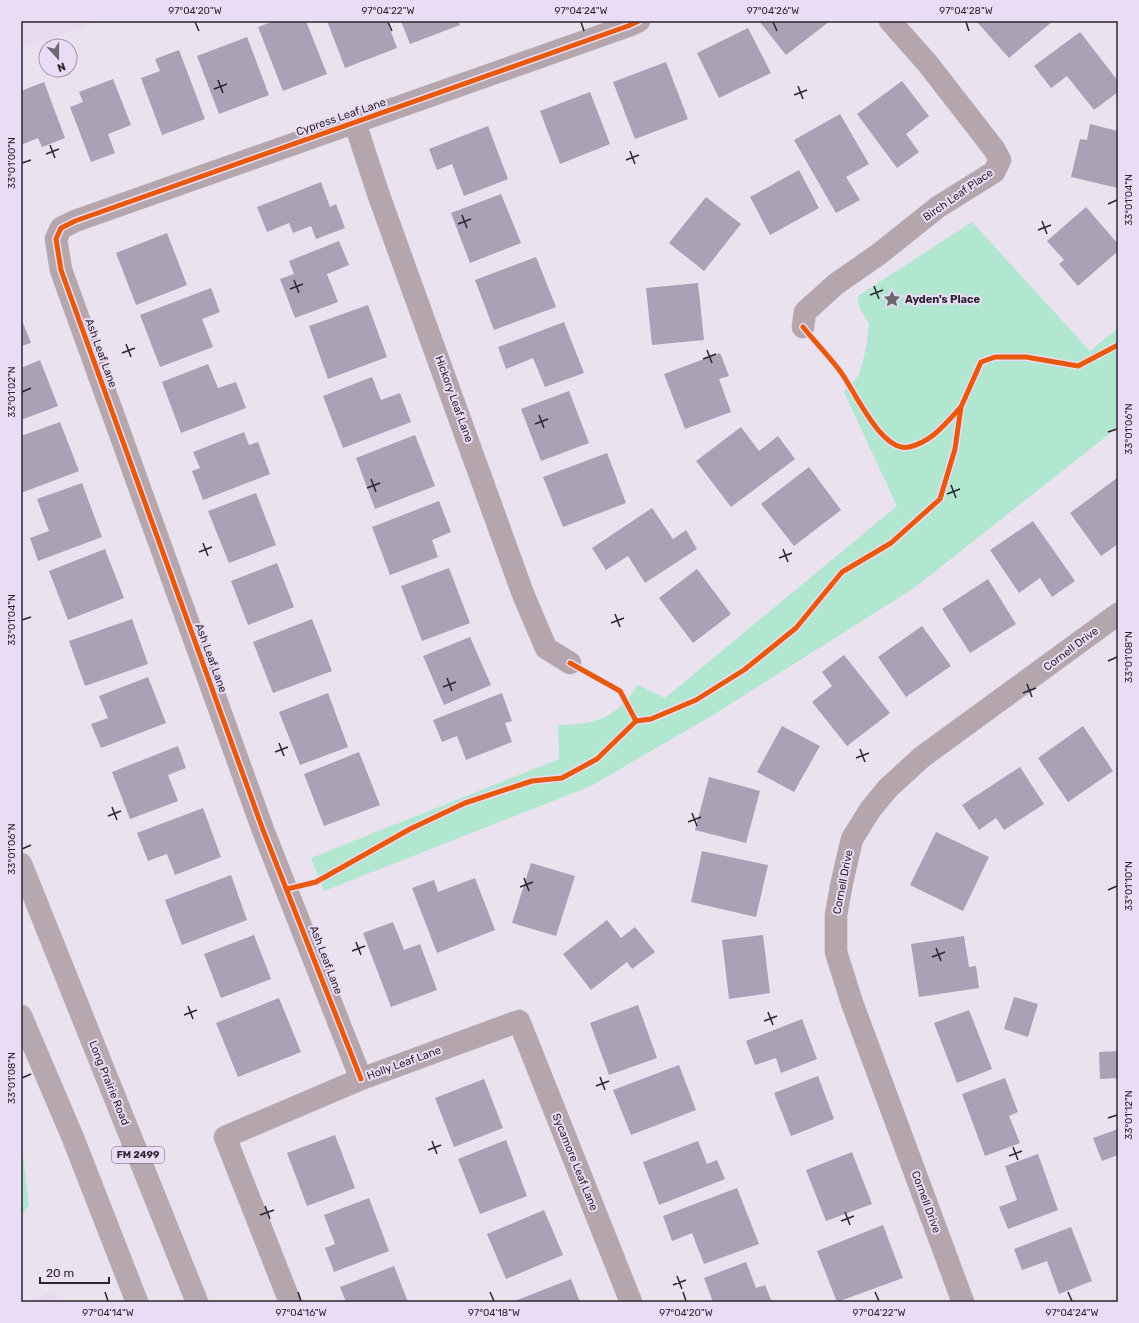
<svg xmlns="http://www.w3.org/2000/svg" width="1139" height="1323" viewBox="0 0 1139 1323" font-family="Rubik,sans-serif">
	<rect width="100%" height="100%" fill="#eae2ef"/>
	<path fill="#e8d9f0" d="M21 21H100L21 49Z
		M54 1291 58 1302H29Z"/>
	<path fill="#b1e6d0" d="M972 222 1090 351 1118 328V427L914 588 713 715 591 786 324 891 311 858 559 759 558 725C599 724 614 719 638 685L665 698 897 506 844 392 859 375 866 349 869 324 859 307 858 296Z
		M21 1138 29 1205 21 1217Z"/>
	<path fill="#aba1b6" d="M274 21H306L327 74 283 91 258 27Z
		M327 21H387L397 48 345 68Z
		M401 21H458L460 25 410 44Z
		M759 21H830L786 55Z
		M979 21H1053L1009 58 977 22Z
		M748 28 771 73 719 98 697 53Z
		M1080 32 1118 81V92L1094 110 1067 76 1051 88 1034 66Z
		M247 37 269 95 219 114 197 56Z
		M179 50 205 119 162 135 141 78 160 71 155 59Z
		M666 62 688 119 635 139 613 82Z
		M113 79 131 125 108 134 115 153 91 162 70 107 83 102 79 92Z
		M902 81 929 116 906 134 919 152 897 168 857 114Z
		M44 82 65 138 42 147 38 138 21 145V91Z
		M590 92 610 144 560 164 540 111Z
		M840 114 869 164 846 177 860 200 836 213 794 140Z
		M1090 124 1118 131V188L1071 177 1080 139 1087 140Z
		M488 126 508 179 464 196 452 164 437 170 429 149Z
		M799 170 819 208 770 235 750 197Z
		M321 182 330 207 336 204 345 228 316 239 311 226 293 233 289 223 267 232 257 207Z
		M501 194 521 243 470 263 451 213Z
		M706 197 741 224 704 271 669 243Z
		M1086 207 1118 244V251L1078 286 1059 264 1064 260 1047 241Z
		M167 233 187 285 136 305 116 253Z
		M339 241 349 265 327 274 338 302 295 318 280 279 294 274 289 261Z
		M536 257 556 307 494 330 475 280Z
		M698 283 704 340 652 345 646 288Z
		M211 288 220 312 202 319 213 347 160 367 140 315Z
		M368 305 387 357 328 379 309 326Z
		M21 318 31 343 21 346Z
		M564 322 584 373 545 387 533 358 506 369 498 347Z
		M720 353 729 376 719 379 731 412 685 429 664 374Z
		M40 360 58 406 21 420V368Z
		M208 364 218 388 236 382 246 408 181 433 162 382Z
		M372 377 381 400 400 393 411 422 343 448 323 396Z
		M569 391 589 443 541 461 521 409Z
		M60 422 79 471 21 493V436Z
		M741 427 759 451 778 436 795 459 731 507 696 461Z
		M244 432 249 445 258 442 270 474 203 500 192 471 200 468 193 452Z
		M415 435 435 486 375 509 356 458Z
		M607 453 626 503 563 527 543 477Z
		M809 467 841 510 794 546 761 504Z
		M1117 478 1118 544 1101 556 1070 513Z
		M82 483 102 537 38 561 30 538 49 531 37 499Z
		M256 493 276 545 229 563 208 511Z
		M439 501 451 532 432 540 438 557 390 575 372 527Z
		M652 508 673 539 686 530 697 549 645 583 628 556 606 570 592 548Z
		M1033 521 1075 581 1052 597 1040 578 1019 593 990 550Z
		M105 549 124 598 68 620 49 571Z
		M277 563 294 607 248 625 231 581Z
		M449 568 470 623 422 641 401 586Z
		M697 569 731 614 693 643 659 598Z
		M988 579 1016 624 970 653 942 609Z
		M132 619 148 664 85 686 69 641Z
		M312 619 332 671 273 693 253 642Z
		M922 626 951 666 906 697 878 657Z
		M470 637 491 685 444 705 423 656Z
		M844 655 890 713 847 746 812 702 832 686 822 672Z
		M148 677 166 723 101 748 91 724 108 718 99 696Z
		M328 693 348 747 300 765 279 712Z
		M502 693 512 721 505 723 512 742 466 760 457 736 442 742 433 720Z
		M782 726 820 746 794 792 757 772Z
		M1083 726 1113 771 1068 802 1038 758Z
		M178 746 186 768 168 775 178 801 130 819 112 772Z
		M359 752 380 805 324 826 304 774Z
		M1020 767 1044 804 1004 830 996 818 979 830 962 805Z
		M709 777 760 791 746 843 695 830Z
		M203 808 221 857 175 875 167 854 148 861 137 833Z
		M936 832 989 857 963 911 910 885Z
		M702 851 768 865 756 917 691 902Z
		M531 863 575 876 556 936 512 923Z
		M231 875 247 920 182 945 165 900Z
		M475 878 495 930 437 953 412 888 434 880 438 892Z
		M607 920 621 938 635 927 655 952 632 969 627 962 591 990 563 954Z
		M393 922 404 950 420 944 437 990 391 1007 363 933Z
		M254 935 271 979 221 998 204 954Z
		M763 935 770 993 729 999 722 940Z
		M964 936 969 967 976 966 979 988 919 997 911 944Z
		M1014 997 1038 1004 1028 1037 1004 1029Z
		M279 998 301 1052 238 1077 216 1023Z
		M638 1005 657 1058 609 1075 590 1023Z
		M969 1010 992 1069 957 1083 934 1023Z
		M802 1019 817 1059 781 1073 776 1058 755 1065 746 1041Z
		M1118 1051V1078L1100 1079 1099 1052Z
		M679 1065 696 1110 631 1135 613 1090Z
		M818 1076 834 1119 791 1136 774 1093Z
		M1005 1078 1018 1112 1009 1116 1020 1143 985 1156 962 1094Z
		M484 1079 503 1128 454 1147 435 1098Z
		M1118 1129V1155L1102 1161 1093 1138Z
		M335 1135 355 1188 307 1206 287 1153Z
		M506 1140 527 1196 480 1214 458 1159Z
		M698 1141 707 1164 717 1160 725 1179 659 1205 643 1162Z
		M852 1152 872 1204 826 1221 806 1170Z
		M1038 1154 1058 1210 1008 1229 999 1207 1017 1200 1005 1166Z
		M737 1188 759 1244 704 1264 692 1233 672 1241 663 1216Z
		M369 1198 389 1251 334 1272 325 1248 335 1244 324 1215Z
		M544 1210 563 1255 506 1279 487 1234Z
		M883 1225 903 1278 837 1302 817 1251Z
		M1071 1227 1092 1281 1059 1294 1047 1261 1022 1270 1014 1249Z
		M746 1262 756 1288 765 1285 772 1302H713L704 1278Z
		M394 1266 408 1302H346L340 1287Z
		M571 1279 580 1302H512Z"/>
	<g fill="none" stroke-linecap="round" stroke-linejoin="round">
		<g stroke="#c7c1cb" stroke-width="23">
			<path id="minor" d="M355 123 379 196 523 594 546 648 570 663
				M803 327 805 312 836 284 879 254 938 207 994 172 1000 160 994 149 928 64 890 21
				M361 1079 263 830 61 270 56 239 61 228 75 221 628 26 639 21
				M290 1302 225 1137 361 1079 519 1021 631 1302
				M963 1302 852 1003 836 952V915L842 882 852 839 870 810 888 788 922 757 1118 614"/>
		</g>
		<g stroke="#c7c1cb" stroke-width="23">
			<path id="major" d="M21 864 197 1302
				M21 1016 73 1138 137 1302"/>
		</g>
		<use href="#minor" stroke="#b4a6ac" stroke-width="22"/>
		<use href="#major" stroke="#b7a8b0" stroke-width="22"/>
		<g stroke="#ebdcf5" stroke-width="8">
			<path id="cycleway" d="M803 327C815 342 829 356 840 371 854 389 881 453 909 447 932 442 946 423 961 407
				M570 663 620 691 636 721
				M287 889 316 882 410 829 465 803 532 781 562 778 597 759 636 721 651 719 696 700 744 670 796 628 842 572 891 543 940 499 955 449 961 407 981 362 995 357H1026L1078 366 1118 345
				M361 1079 263 830 61 270 56 239 61 228 75 221 628 26 639 21"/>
		</g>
		<use href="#cycleway" stroke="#e8590c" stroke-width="5"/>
	</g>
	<path fill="none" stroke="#2a252e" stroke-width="1.5" d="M195 22 199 31M388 22 392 31M581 22 584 31M773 22 777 31M966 22 969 31M218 80 223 93M798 86 803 99M214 89 227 84M794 95 807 90M50 145 55 158M630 151 635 164M46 154 59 149M626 160 639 155M22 163 31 160M1108 204 1117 200M462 215 467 228M1042 221 1047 234M458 224 471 219M1038 230 1051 225M294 280 299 293M874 286 879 299M290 289 303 284M870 295 883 290M126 344 131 357M707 350 712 363M122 353 135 348M703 359 716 354M22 392 31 388M539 415 544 428M535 424 548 419M1108 432 1117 429M371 479 376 492M951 485 956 498M367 488 380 483M947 494 960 489M203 543 208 556M783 549 788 562M199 552 212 547M779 558 792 553M615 614 620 627M22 620 31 617M611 623 624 618M1108 661 1117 657M447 678 452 691M1027 684 1032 697M443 687 456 682M1023 693 1036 688M279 743 284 756M860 749 865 762M275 752 288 747M856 758 869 753M112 807 117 820M692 813 697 826M108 816 121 811M688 822 701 817M22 849 31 845M524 878 529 891M520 887 533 882M1108 890 1117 886M356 942 361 955M936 948 941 961M352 951 365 946M932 957 945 952M188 1006 193 1019M768 1012 773 1025M184 1015 197 1010M764 1021 777 1016M600 1077 605 1090M22 1078 31 1074M596 1086 609 1081M1108 1118 1117 1115M432 1141 437 1154M1013 1147 1018 1160M428 1150 441 1145M1009 1156 1022 1151M265 1206 270 1219M845 1212 850 1225M260 1215 274 1210M841 1221 854 1216M677 1276 682 1289M673 1285 686 1280M105 1292 108 1301M298 1292 301 1301M490 1292 494 1301M683 1292 686 1301M875 1292 879 1301M1068 1292 1072 1301"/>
	<defs>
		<g id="sight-bare" transform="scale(1.38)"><path d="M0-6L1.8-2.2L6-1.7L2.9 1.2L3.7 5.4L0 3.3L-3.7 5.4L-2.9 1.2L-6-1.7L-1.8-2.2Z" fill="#6d6772" stroke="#ebdcf5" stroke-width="2.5" paint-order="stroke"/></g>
	</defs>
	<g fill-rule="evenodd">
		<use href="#sight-bare" x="892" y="299"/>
	</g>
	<g text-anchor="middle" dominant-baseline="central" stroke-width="4" stroke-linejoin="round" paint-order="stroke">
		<rect fill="#ebdcf5" stroke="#645c6a" stroke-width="1" x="112" y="1147" width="52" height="16" rx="3"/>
		<g font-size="10" font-weight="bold" fill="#2a252e">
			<text x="138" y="1155">FM 2499</text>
		</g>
		<g font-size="11" fill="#2a252e" stroke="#ebdcf5">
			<text transform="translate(341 117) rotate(-19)">Cypress Leaf Lane</text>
			<text transform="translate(958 195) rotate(-35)">Birch Leaf Place</text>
			<text transform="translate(101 353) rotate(70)">Ash Leaf Lane</text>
			<text transform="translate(454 399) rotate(70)">Hickory Leaf Lane</text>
			<text transform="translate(1071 649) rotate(-37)">Cornell Drive</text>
			<text transform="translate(211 658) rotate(70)">Ash Leaf Lane</text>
			<text transform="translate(843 882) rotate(-79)">Cornell Drive</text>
			<text transform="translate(326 960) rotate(69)">Ash Leaf Lane</text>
			<text transform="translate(404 1063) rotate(-20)">Holly Leaf Lane</text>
			<text transform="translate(109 1083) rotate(68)">Long Prairie Road</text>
			<text transform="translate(575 1162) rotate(68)">Sycamore Leaf Lane</text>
			<text transform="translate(926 1202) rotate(70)">Cornell Drive</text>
		</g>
		<g font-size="11" font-weight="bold" fill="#2a252e" stroke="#ebdcf5" text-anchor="start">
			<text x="905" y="299">Ayden's Place</text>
		</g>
	</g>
	<rect width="1139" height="1323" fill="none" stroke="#ebdcf5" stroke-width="44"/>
	<g transform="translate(58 58) rotate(159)"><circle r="19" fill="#ebdcf5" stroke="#9e93a5"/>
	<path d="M0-3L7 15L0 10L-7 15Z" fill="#6d6772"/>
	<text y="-6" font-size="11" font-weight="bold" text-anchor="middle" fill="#2a252e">N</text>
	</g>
	<path d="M40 1277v6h69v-6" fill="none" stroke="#2a252e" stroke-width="2"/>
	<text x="46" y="1277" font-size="12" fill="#2a252e" stroke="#ebdcf5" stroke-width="3" paint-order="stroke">20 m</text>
	<rect x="22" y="22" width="1095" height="1279" fill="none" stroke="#2a252e" stroke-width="1.5"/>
	<g font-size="10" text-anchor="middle" fill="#2a252e">
		<text x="195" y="14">97°04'20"W</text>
		<text x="388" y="14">97°04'22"W</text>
		<text x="581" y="14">97°04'24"W</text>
		<text x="773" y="14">97°04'26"W</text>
		<text x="966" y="14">97°04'28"W</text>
		<text transform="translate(11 163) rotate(-90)" y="4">33°01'00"N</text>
		<text transform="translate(1128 200) rotate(-90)" y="4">33°01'04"N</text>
		<text transform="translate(11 392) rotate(-90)" y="4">33°01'02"N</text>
		<text transform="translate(1128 429) rotate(-90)" y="4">33°01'06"N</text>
		<text transform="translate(11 620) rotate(-90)" y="4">33°01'04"N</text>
		<text transform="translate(1128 657) rotate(-90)" y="4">33°01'08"N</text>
		<text transform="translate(11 849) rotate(-90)" y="4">33°01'06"N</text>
		<text transform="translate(1128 886) rotate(-90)" y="4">33°01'10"N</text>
		<text transform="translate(11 1078) rotate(-90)" y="4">33°01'08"N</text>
		<text transform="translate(1128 1115) rotate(-90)" y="4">33°01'12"N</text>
		<text x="108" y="1316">97°04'14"W</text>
		<text x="301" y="1316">97°04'16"W</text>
		<text x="494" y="1316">97°04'18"W</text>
		<text x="686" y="1316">97°04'20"W</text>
		<text x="879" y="1316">97°04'22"W</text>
		<text x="1072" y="1316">97°04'24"W</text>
	</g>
</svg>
